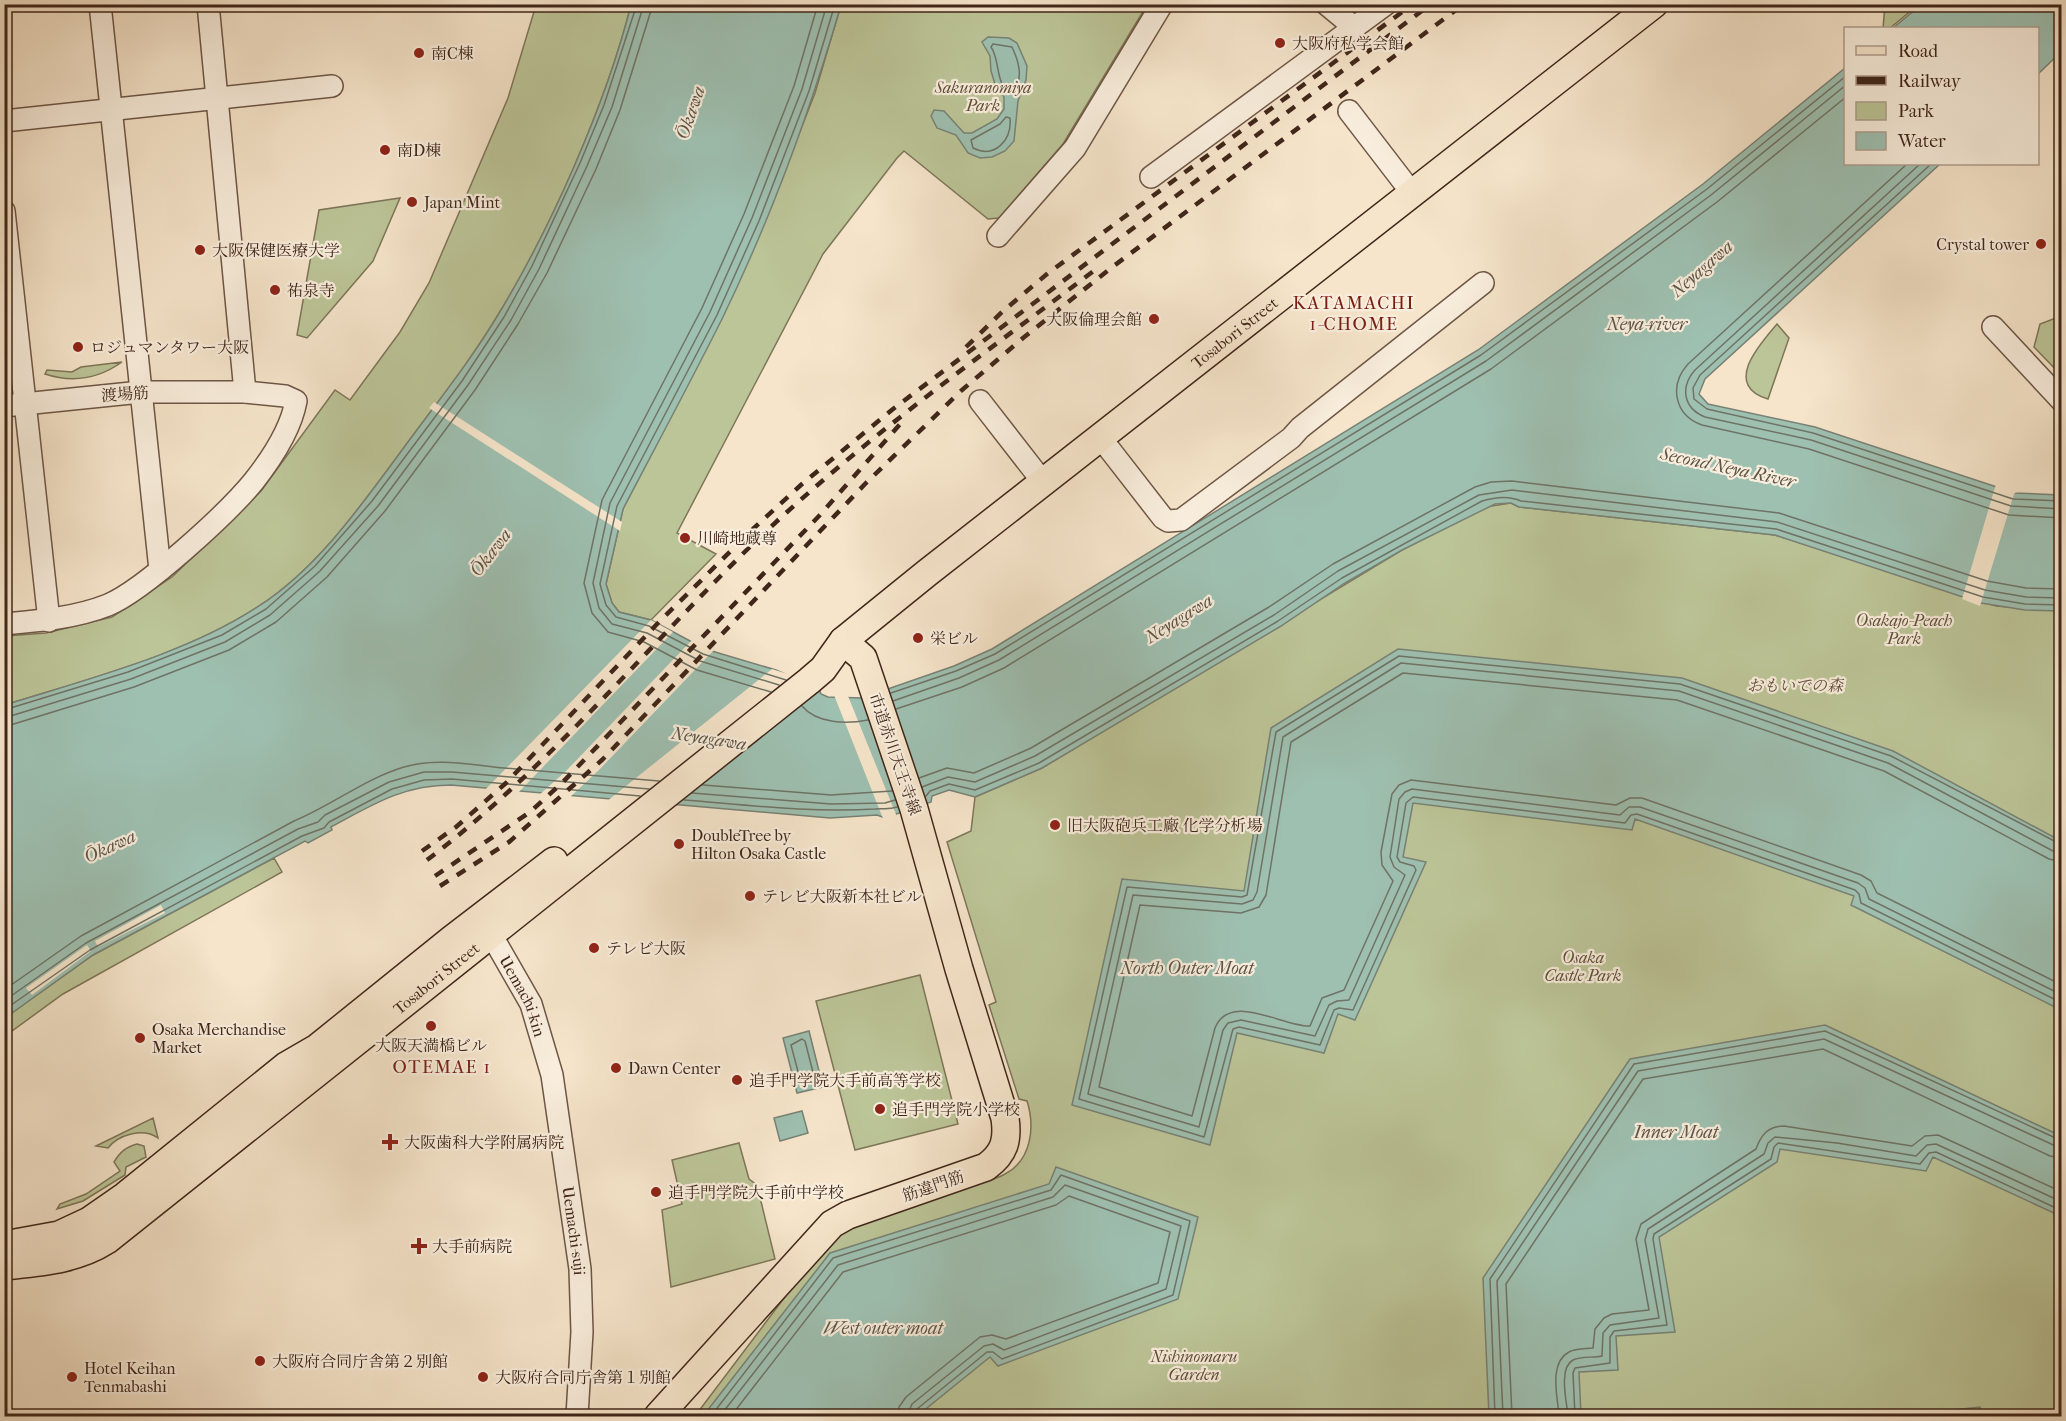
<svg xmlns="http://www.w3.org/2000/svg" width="2066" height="1421" viewBox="0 0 2066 1421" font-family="'IM FELL French Canon','Noto Serif JP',serif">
	<rect width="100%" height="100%" fill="#f6e5cb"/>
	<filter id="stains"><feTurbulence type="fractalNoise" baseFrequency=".00333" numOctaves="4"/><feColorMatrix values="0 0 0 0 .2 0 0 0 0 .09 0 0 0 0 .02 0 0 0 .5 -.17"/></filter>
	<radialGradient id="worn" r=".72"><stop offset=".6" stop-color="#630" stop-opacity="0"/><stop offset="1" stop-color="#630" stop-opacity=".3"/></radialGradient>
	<path fill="#bcc598" stroke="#7e7659" stroke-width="1.5" d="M536 5H631C606 104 551 228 498 315 468 365 431 410 397 457 358 510 315 570 259 606 187 654 87 679 5 705V636L46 633 112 617 172 577 261 491 335 390 350 400 400 332 429 283 508 98Z
		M841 5H1147L1063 144 999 218 988 219 904 151 897 158 823 254 677 533 716 554 651 620 619 612 612 603 606 584 623 509 722 318 764 223 815 93Z
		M1885 5H1918L1890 28H1883Z
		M400 198 373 261 307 338 297 335 319 210Z
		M2061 316H2062L2061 375 2034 347 2040 324Z
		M1777 324 1789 338 1768 399C1722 385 1760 344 1777 324Z
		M122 362C98 379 72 383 45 374L47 370 72 372 81 367Z
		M1511 503 1519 507 1775 535 1996 606 2061 611V1416H695L825 1244C865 1213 922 1202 970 1186 981 1182 995 1180 1005 1174 1032 1160 1035 1126 1027 1101L1019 1099 989 1005 996 1002 947 842 971 831 975 797 1042 768 1402 550 1485 507Z
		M274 858 282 872 63 994 5 1036 4 1018 93 955Z
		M920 975 958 1124 855 1150 816 1001Z
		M153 1118 158 1138C143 1127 118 1135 108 1148L96 1146Z
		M739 1143 749 1179 757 1185 775 1259 671 1287 662 1210 682 1204 672 1160Z
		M137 1144 144 1146 146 1157 126 1167 125 1175 83 1201 57 1209 60 1204 86 1194 120 1171 114 1162C120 1152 126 1147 137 1144Z"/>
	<path fill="#9ec0b1" stroke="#788275" stroke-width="1.5" d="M631 5H841C810 112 771 218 722 319 690 383 656 446 623 509L606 584 612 603 619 612 651 620 705 649 776 670 819 689 821 694 828 697 862 698 954 666 992 649 1478 350 1703 184 1845 68 1846 164H1940L1705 379 1699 394 1708 404 1815 427 2015 493 2061 495V611L2025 610 1981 603 1775 535 1519 507 1511 503 1495 504 1402 550 1345 583 1281 626 1042 768 975 797 949 790 932 796 931 802 885 818 877 815 830 818 451 785C403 785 372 805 331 827L332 830 308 843 305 841 93 955 5 1018V705C87 679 187 654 259 606 315 570 358 510 397 457 431 410 468 365 498 315 551 228 606 104 631 5Z
		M1921 5H2061V52L2038 74V28H1893Z
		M988 37 1009 38 1017 43 1027 66 1026 80 1018 101 1014 141 1005 151 992 157 980 158 968 153 956 135 937 128 931 116 934 110 944 111 964 133H972L997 119 1004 109V97L995 84 991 71 990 56 982 42Z
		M1398 649 1682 678 1893 751 2061 841V1010L1851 905 1854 896 1635 819 1632 830 1413 803 1403 857 1426 862 1355 1020 1338 1014 1324 1053 1237 1033 1210 1145 1072 1105 1122 879 1244 891 1271 728Z
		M1825 1025 2061 1136V1317L2054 1213 1933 1157 1926 1171 1780 1149 1777 1162 1659 1237 1675 1332 1616 1336 1618 1370 1579 1372 1581 1416H1489L1483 1278 1630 1059Z
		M809 1031 823 1087 797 1093 783 1038Z
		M802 1111 808 1133 780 1141 774 1118Z
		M1056 1167 1198 1217 1178 1299 998 1366 990 1357 917 1416H703L830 1253 1049 1184Z
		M1980 1407 1981 1416H1895Z"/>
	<path fill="#f6e5cb" d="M434 402 622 522 620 531 429 408Z
		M1996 484 2017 491 2014 494 1980 606 1962 599Z
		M651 620 673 632 516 795 483 792Z
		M693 639 715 649 599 770 568 799 538 796 566 771Z
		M772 669 823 685 669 808 606 802Z
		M834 695 848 696 897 817 884 821Z
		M161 905 165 913 98 947 95 941Z
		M87 945 91 951 32 995 26 988Z"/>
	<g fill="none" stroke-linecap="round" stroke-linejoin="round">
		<path stroke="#6f7366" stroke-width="1.5" d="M993 44 1012 47C1020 64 1023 78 1013 95 994 86 1001 61 991 47Z
			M1006 117 1010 118C1012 140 995 159 973 148L971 140 1000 124Z
			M1907 164 1688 364C1669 385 1674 415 1702 425L1809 449 2009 515 2062 518
			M1920 164 1695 370C1680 387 1683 408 1705 417L1811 440 2011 506 2062 509
			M1931 164 1700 375 1693 388 1694 399 1707 409 1813 433 2013 499 2062 501
			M786 680 703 654 649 626 616 617 606 605 600 584 617 506 717 315 759 221 809 91 835 4
			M779 685 700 661 647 633 612 624 599 608 593 583 610 503 710 312 752 218 802 89 827 4
			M771 692 697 670 644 642 608 632 592 613 584 583 602 500 702 308 744 214 794 86 818 4
			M891 693 956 671 995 654 1481 355 1707 189 1846 76
			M893 701 959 678 999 660 1486 361 1711 195 1846 85
			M802 706C817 724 847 724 868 720
			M896 709 962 687 1004 668 1491 369 1717 202 1846 97
			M4 710 128 672 222 635 266 609 315 566 372 501 462 381 504 317 532 266 580 163 604 105 637 4
			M4 718 131 679 225 642 270 615 320 571 378 506 468 385 511 320 539 269 587 166 612 107 644 4
			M4 727 134 687 229 650 276 622 327 577 385 511 475 390 518 324 547 273 596 169 620 110 653 4
			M919 778 947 768 974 773 1031 748 1269 607 1333 564 1475 487 1491 482 1512 481 1779 513 1987 581 2026 588 2062 589
			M703 785 831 795 892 791
			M922 787 948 777 975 782 1035 756 1274 615 1338 571 1479 495 1512 490 1777 522 1985 590 2026 597 2062 598
			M692 793 831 804 885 803 895 800
			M926 796 930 791 949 784 975 790 1039 763 1278 621 1342 578 1482 501C1495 497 1508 495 1521 501L1776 529 1983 597 2025 604 2062 605
			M684 800C748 805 811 813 875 809 884 808 888 810 897 807
			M2062 845 1891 756 1680 684 1399 656 1276 732 1247 895 1242 897 1127 887 1079 1099 1204 1137 1233 1029 1239 1027 1320 1045 1334 1010 1339 1008 1353 1010 1416 870 1414 866 1400 862 1397 857 1406 803 1413 797 1625 823 1631 815 1637 814 1855 890 1859 894 1861 903 2062 1003
			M2062 853 2053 851 1888 763 1679 691 1401 663 1283 737 1257 892 1253 900 1242 904 1133 895 1088 1094 1199 1127 1223 1030 1228 1023 1241 1020 1315 1036 1329 1005 1337 1001 1349 1000 1405 875 1394 867 1390 857 1399 799 1405 792 1412 789 1620 815 1629 807H1640L1858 883 1865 888 1869 899 2062 995
			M2062 862 2049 859 1884 771 1677 700 1403 673 1291 742 1266 895 1259 907 1241 913 1140 905 1099 1087 1192 1116 1215 1028C1230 991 1283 1027 1310 1026L1322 998 1344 990 1393 881 1382 865 1381 852 1392 794 1399 785 1411 780 1616 805 1630 798H1642L1861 875 1871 881 1877 893 2062 985
			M4 990 81 936 294 821C331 806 364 779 404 767 436 757 472 765 504 768 556 772 607 777 659 781
			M4 1001 86 943 298 829 318 822 325 815 389 782 424 772H452L649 789
			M4 1010 90 950 302 836 324 828 329 822 392 789 424 780 452 779 640 796
			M802 1039 805 1041 815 1080 804 1085 801 1083 791 1045Z
			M711 1416 833 1258 1051 1190 1061 1175 1190 1221 1173 1295 1002 1359 993 1352H987L917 1409 914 1416
			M720 1416 838 1265 1053 1197 1065 1185 1181 1226 1166 1289 1004 1350 993 1344 984 1346 912 1404 907 1416
			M731 1416 843 1272 1056 1205 1069 1196 1170 1232 1158 1283 1006 1339 992 1335 980 1337 906 1397 899 1407 898 1416
			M1495 1416 1490 1279 1634 1064 1825 1031 2062 1141
			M1503 1416 1497 1281 1638 1071 1824 1039 2062 1149
			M1512 1416 1506 1284 1643 1079 1823 1049 2050 1156 2062 1158
			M1559 1416C1558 1398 1548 1363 1569 1352 1576 1348 1585 1349 1593 1348L1595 1329 1604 1318 1612 1314 1649 1310 1636 1239 1641 1224 1756 1149C1761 1135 1768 1126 1784 1126L1912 1146 1925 1136 1938 1135 2062 1192
			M1568 1416C1567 1403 1558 1368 1573 1360 1581 1356 1594 1358 1602 1356L1603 1333 1610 1325 1659 1318 1645 1240 1648 1229 1764 1154 1768 1143 1775 1137 1837 1143 1916 1156 1927 1145 1936 1144 2062 1202
			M1575 1416 1573 1373 1575 1368 1610 1363V1337L1614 1331 1667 1325 1653 1239 1654 1234 1771 1159 1774 1147 1778 1143 1920 1164 1929 1153 1936 1152 2056 1208 2060 1213 2062 1239"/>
		<g stroke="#6e5646" stroke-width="24">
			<g id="minor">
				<path d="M100 4 160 570"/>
				<path d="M208 4 245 392"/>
				<path d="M1326 4 1355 28"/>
				<path d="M1349 111 1412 193"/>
				<path d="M4 121 332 86"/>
				<path d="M1151 177 1386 4"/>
				<path d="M4 211 49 621"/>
				<path d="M998 236 1075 148 1162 4"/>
				<path d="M1993 327 2062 401"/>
				<path d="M980 401 1043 482"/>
				<path d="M4 406 141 392H245L285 396 296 401C291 429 272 458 254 481 228 513 144 590 108 605 75 618 39 621 4 624"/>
				<path d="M1100 437 1163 518 1168 521 1181 520 1291 438 1300 428 1483 283"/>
				<path id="s1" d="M484 922 531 1004 552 1075 580 1269 582 1332 577 1416"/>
			</g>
		</g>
		<g stroke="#40261a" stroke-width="30">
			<g id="major">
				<path d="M4 1245 59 1235 89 1221 125 1196 286 1066 317 1048 451 940 554 861"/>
				<path id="s2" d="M4 1266C41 1262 76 1260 107 1240L809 681 823 669 843 641 927 573 1654 4"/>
				<path d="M658 1416 832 1224 848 1215 986 1167C1005 1153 1008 1140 1005 1118L959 969 914 809 863 658 843 641"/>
			</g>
		</g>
		<use href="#minor" stroke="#f9eedd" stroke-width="21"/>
		<use href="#major" stroke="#f6e5cb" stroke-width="27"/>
		<path stroke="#40261a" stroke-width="4.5" stroke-dasharray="10 10" stroke-linecap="butt" d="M966 347 1002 312 1047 274 1413 4
			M422 851 456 827 506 783 657 624 753 529 802 484 893 409 1431 4
			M427 860C550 767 648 645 759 538 863 439 981 356 1095 270
			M435 876 530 812 562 783 819 516 902 422
			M440 886 509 842 602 760 865 484 962 390 1023 338 1111 268 1464 4"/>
	</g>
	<g fill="#8f2418" stroke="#f9eedd" stroke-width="2">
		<circle cx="1280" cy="43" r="6"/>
		<circle cx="419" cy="53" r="6"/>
		<circle cx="385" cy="150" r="6"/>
		<circle cx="412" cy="202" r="6"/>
		<circle cx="2041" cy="244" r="6"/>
		<circle cx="200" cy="250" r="6"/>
		<circle cx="275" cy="290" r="6"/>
		<circle cx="1154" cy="319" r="6"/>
		<circle cx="78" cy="347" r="6"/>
		<circle cx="685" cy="538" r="6"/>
		<circle cx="918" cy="638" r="6"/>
		<circle cx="1055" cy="825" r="6"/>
		<circle cx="679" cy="844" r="6"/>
		<circle cx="750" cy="896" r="6"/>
		<circle cx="594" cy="948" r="6"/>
		<circle cx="431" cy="1026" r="6"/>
		<circle cx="140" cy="1038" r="6"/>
		<circle cx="616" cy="1068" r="6"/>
		<circle cx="737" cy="1080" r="6"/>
		<circle cx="880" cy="1109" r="6"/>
		<path d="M387 1133h6v6h6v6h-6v6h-6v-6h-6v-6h6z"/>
		<circle cx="656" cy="1192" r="6"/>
		<path d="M416 1237h6v6h6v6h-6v6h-6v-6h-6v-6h6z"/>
		<circle cx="260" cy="1361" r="6"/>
		<circle cx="72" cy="1377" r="6"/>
		<circle cx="483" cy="1377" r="6"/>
	</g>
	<g text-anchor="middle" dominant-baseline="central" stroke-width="4.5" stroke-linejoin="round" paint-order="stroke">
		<g font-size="16" fill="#40261a" stroke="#f9eedd" text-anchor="start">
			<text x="1292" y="43">大阪府私学会館</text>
			<text x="431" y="53">南C棟</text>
			<text x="397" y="150">南D棟</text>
			<text x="424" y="202">Japan Mint</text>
			<text x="2029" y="244" text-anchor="end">Crystal tower</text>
			<text x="212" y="250">大阪保健医療大学</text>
			<text x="287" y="290">祐泉寺</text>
			<text x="1142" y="319" text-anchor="end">大阪倫理会館</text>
			<text x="90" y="347">ロジュマンタワー大阪</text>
			<text x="697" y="538">川崎地蔵尊</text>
			<text x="930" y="638">栄ビル</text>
			<text x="1067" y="825">旧大阪砲兵工廠 化学分析場</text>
			<text x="691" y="835">DoubleTree by<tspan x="691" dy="18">Hilton Osaka Castle</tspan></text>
			<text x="762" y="896">テレビ大阪新本社ビル</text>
			<text x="606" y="948">テレビ大阪</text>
			<text x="152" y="1029">Osaka Merchandise<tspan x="152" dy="18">Market</tspan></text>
			<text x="431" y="1045" text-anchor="middle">大阪天満橋ビル</text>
			<text x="628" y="1068">Dawn Center</text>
			<text x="749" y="1080">追手門学院大手前高等学校</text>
			<text x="892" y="1109">追手門学院小学校</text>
			<text x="404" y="1142">大阪歯科大学附属病院</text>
			<text x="668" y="1192">追手門学院大手前中学校</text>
			<text x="432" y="1246">大手前病院</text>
			<text x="272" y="1361">大阪府合同庁舎第２別館</text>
			<text x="84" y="1368">Hotel Keihan<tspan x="84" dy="18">Tenmabashi</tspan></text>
			<text x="495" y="1377">大阪府合同庁舎第１別館</text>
		</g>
		<g font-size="16" font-style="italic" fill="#5f4e3a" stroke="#f9eedd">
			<text x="983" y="87">Sakuranomiya<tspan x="983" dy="18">Park</tspan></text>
			<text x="1904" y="620">Osakajo-Peach<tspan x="1904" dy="18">Park</tspan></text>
			<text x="1795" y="685">おもいでの森</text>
			<text x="1583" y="957">Osaka<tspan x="1583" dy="18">Castle Park</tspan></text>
			<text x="1194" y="1356">Nishinomaru<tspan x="1194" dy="18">Garden</tspan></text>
		</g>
		<g font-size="16" fill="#40261a" stroke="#f9eedd">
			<text stroke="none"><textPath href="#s2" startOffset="1556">Tosabori Street</textPath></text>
			<text transform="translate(125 394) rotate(-4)">渡場筋</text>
			<text transform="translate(895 754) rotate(71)">市道赤川天王寺線</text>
			<text stroke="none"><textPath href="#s2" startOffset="528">Tosabori Street</textPath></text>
			<text stroke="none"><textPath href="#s1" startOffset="84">Uemachi-kin</textPath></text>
			<text transform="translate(933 1186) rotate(-19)">筋違門筋</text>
			<text stroke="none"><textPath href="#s1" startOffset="326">Uemachi-suji</textPath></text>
		</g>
		<g font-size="18" font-style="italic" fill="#5c5447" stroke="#f9eedd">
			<text transform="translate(691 113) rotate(-71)">Ōkawa</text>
			<text transform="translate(1702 269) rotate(-41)">Neyagawa</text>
			<text x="1647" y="324">Neya-river</text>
			<text transform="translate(1728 468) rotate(12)">Second Neya River</text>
			<text transform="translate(491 553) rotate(-52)">Ōkawa</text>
			<text transform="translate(1179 619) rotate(-32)">Neyagawa</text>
			<text transform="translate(709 739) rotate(9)">Neyagawa</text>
			<text transform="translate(110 847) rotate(-25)">Ōkawa</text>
			<text x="1187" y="968">North Outer Moat</text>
			<text x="1676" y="1132">Inner Moat</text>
			<text x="883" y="1328">West outer moat</text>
		</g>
		<g font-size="18" letter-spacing="1.5" fill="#7a1f14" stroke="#f9eedd">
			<text x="1354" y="303">KATAMACHI<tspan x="1354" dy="21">1-CHOME</tspan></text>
			<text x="442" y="1067">OTEMAE 1</text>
		</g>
	</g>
	<rect width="2066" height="1421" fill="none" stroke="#f6e5cb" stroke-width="24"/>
	<rect x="6" y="6" width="2054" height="1409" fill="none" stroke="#40261a" stroke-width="3"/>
	<rect x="12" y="12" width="2042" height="1397" fill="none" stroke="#40261a" stroke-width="1.5"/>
	<rect x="1844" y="27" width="195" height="138" fill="#f9eedd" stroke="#af9e8f" stroke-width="1.5"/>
	<rect x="1856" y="46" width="30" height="9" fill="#f6e5cb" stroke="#af9e8f" stroke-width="1.5"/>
	<text x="1898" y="57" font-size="18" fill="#40261a">Road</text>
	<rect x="1856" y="76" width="30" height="9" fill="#40261a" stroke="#af9e8f" stroke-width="1.5"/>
	<text x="1898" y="87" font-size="18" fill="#40261a">Railway</text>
	<rect x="1856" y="102" width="30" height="18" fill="#bcc598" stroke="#af9e8f" stroke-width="1.5"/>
	<text x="1898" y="117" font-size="18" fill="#40261a">Park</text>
	<rect x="1856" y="132" width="30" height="18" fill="#9ec0b1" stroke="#af9e8f" stroke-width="1.5"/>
	<text x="1898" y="147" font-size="18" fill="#40261a">Water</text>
	<rect width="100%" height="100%" filter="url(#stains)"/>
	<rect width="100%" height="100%" fill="url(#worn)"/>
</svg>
